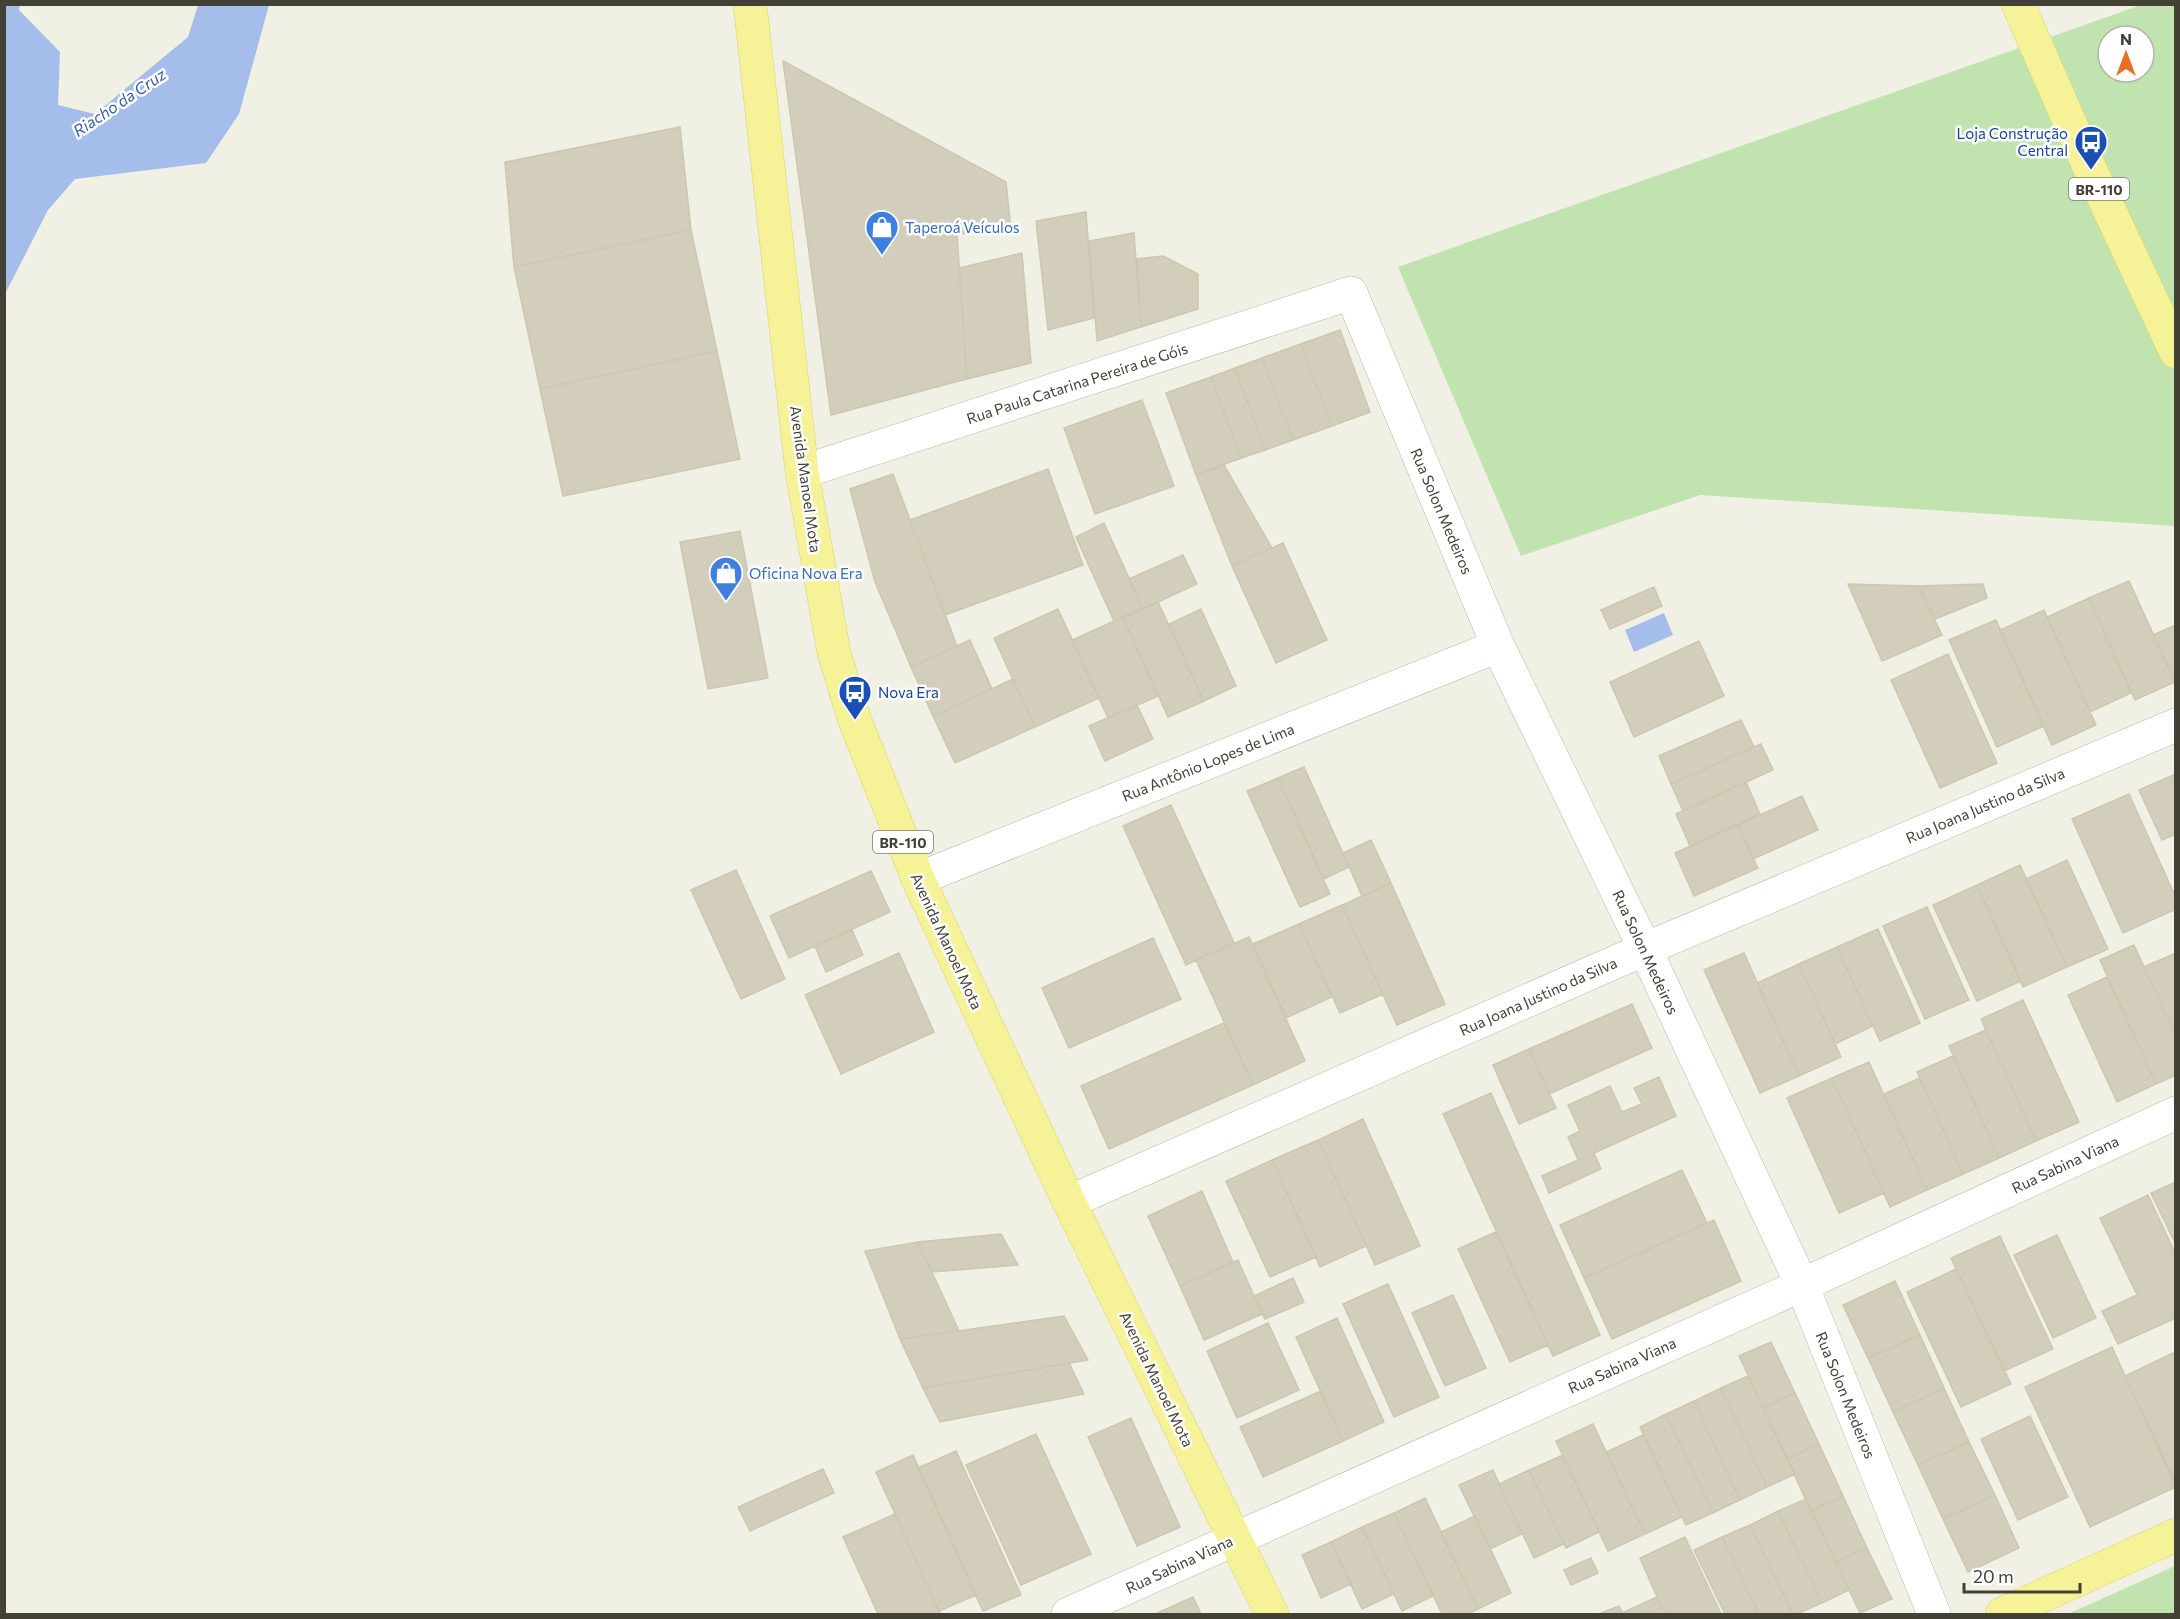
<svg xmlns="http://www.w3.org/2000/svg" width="2180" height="1619" viewBox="0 0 2180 1619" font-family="Commissioner,sans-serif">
	<rect width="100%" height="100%" fill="#f1f0e5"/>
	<path fill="#c0e3b0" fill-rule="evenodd" d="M2141 5H2175V526L1700 495 1521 556 1398 267ZM2108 36H2144V72H2108Z
		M2175 1566V1614H2068Z"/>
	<path fill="#a5bdea" d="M5 4 20 5 19 10 60 52 58 105 95 114 188 37 198 5H269L239 114 206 163 75 179 48 210 5 294Z
		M1664 613 1673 635 1634 652 1625 630Z"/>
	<path fill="#d2cebb" stroke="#ccc7af" stroke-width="1.5" d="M783 61 1006 182 1011 230 957 234 967 379 831 415Z
		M680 127 691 230 514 267 505 162Z
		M1086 212 1094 318 1048 330 1036 221Z
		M691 230 717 351 540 389 514 267Z
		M1134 233 1141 327 1097 341 1089 241Z
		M1022 253 1031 363 967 379 959 268Z
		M1163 256 1198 274V309L1141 327 1137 259Z
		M1340 330 1370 412 1332 426 1301 344Z
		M1301 344 1332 426 1293 440 1262 358Z
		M717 351 740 459 563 496 540 389Z
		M1262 358 1293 440 1265 450 1235 368Z
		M1235 368 1265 450 1241 458 1211 377Z
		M1211 377 1241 458 1196 475 1166 393Z
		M1142 400 1174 486 1095 514 1064 428Z
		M1224 465 1272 548 1232 566 1196 475Z
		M1048 469 1083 565 945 615 910 520Z
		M893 474 957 646 911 667 875 582 850 489Z
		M1104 523 1143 609 1114 621 1076 537Z
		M740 531 768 678 708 689 680 542Z
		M1283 543 1327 640 1276 663 1232 566Z
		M1183 555 1197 584 1143 609 1129 579Z
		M2129 581 2175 682 2135 700 2089 598Z
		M1848 584 1918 586 1942 635 1882 661Z
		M1983 584 1987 598 1935 619 1918 586Z
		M1654 587 1662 606 1610 629 1601 610Z
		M2089 598 2131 693 2090 712 2047 617Z
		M1158 602 1204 701 1168 717 1123 617Z
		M1058 609 1099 698 1035 727 994 638Z
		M1201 609 1236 686 1204 701 1169 624Z
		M2044 610 2096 725 2052 745 2000 630Z
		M1123 617 1158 696 1108 718 1072 640Z
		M1996 620 2044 726 1997 747 1949 640Z
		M2176 625V682H2175L2153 635Z
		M970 640 992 689 933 716 911 667Z
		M1699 641 1724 696 1634 737 1610 682Z
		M1948 654 1997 763 1940 788 1891 680Z
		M1013 679 1035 727 955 763 933 716Z
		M1137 705 1153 739 1105 761 1089 726Z
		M1741 720 1754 747 1671 784 1659 756Z
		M1761 744 1773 770 1683 811 1671 784Z
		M1304 767 1349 867 1324 879 1278 778Z
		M2176 774V834L2162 840 2139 790Z
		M1278 778 1330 894 1300 907 1247 791Z
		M1746 782 1760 814 1690 846 1676 814Z
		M2129 794 2176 898V909L2123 933 2072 819Z
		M1802 796 1818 830 1753 859 1738 825Z
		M1171 805 1234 943 1186 965 1123 826Z
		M1738 825 1758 868 1694 896 1675 853Z
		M1371 840 1391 883 1362 896 1343 853Z
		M2067 860 2108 949 2067 967 2026 879Z
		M2020 865 2067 967 2023 987 1977 885Z
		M736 870 785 979 741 999 691 890Z
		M871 871 890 912 789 958 770 916Z
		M1391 883 1445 1004 1397 1025 1342 905Z
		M1977 885 2021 981 1977 1001 1933 905Z
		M1342 905 1383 994 1340 1013 1299 924Z
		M1927 907 1969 1000 1925 1019 1883 926Z
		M1299 924 1332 997 1286 1018 1253 944Z
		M1878 929 1920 1023 1880 1041 1837 947Z
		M852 930 863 955 826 972 815 946Z
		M1249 937 1305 1061 1253 1085 1196 960Z
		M1153 938 1181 999 1069 1048 1042 988Z
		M2134 945 2176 1036V1075L2156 1084 2100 960Z
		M1837 947 1873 1026 1835 1044 1799 964Z
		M899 953 934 1032 841 1074 805 995Z
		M1744 953 1799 1076 1760 1093 1704 970Z
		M2176 953V1036L2144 967Z
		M1799 964 1841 1057 1799 1076 1757 983Z
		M2107 977 2156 1084 2117 1102 2068 995Z
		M2023 1000 2079 1122 2036 1141 1981 1019Z
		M1632 1004 1652 1048 1549 1094 1529 1049Z
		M1224 1023 1253 1085 1109 1149 1081 1086Z
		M1986 1030 2036 1141 1999 1158 1949 1046Z
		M1529 1049 1556 1108 1519 1124 1493 1065Z
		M1953 1056 1999 1158 1963 1174 1917 1072Z
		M1869 1062 1927 1190 1890 1207 1832 1078Z
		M1659 1077 1676 1116 1594 1153 1601 1169 1549 1193 1542 1176 1578 1160 1568 1137 1580 1131 1568 1105 1610 1086 1622 1112 1642 1104 1634 1088Z
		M1832 1078 1884 1193 1839 1213 1787 1098Z
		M1920 1078 1963 1174 1927 1190 1884 1094Z
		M1491 1093 1600 1335 1553 1356 1443 1114Z
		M1363 1119 1420 1246 1375 1265 1318 1140Z
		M1318 1140 1366 1246 1320 1267 1272 1160Z
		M1272 1160 1316 1257 1270 1277 1226 1181Z
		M1682 1170 1707 1223 1584 1278 1560 1225Z
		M2176 1182V1245L2151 1193Z
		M1202 1191 1233 1262 1180 1286 1148 1216Z
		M2148 1195 2176 1255V1318L2118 1344 2102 1311 2137 1295 2100 1218Z
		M1714 1220 1741 1281 1612 1339 1584 1278Z
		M1496 1232 1548 1345 1510 1362 1458 1249Z
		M1001 1234 1018 1265 932 1272 918 1242Z
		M2057 1235 2096 1318 2053 1338 2014 1255Z
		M2000 1236 2053 1349 2004 1371 1951 1258Z
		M918 1242 959 1331 900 1339 865 1251Z
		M1238 1260 1262 1314 1204 1340 1180 1286Z
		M1956 1269 2011 1384 1961 1407 1907 1292Z
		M1293 1278 1304 1302 1265 1319 1254 1296Z
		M1895 1281 1920 1335 1868 1358 1843 1305Z
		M1388 1284 1439 1397 1394 1417 1343 1304Z
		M1453 1295 1486 1368 1445 1386 1412 1313Z
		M1064 1316 1088 1360 923 1388 900 1339Z
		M1337 1318 1384 1422 1343 1441 1296 1337Z
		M1268 1323 1299 1390 1237 1418 1207 1351Z
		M1920 1335 1944 1388 1893 1412 1868 1358Z
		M1771 1342 1795 1393 1763 1407 1739 1356Z
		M2112 1347 2176 1487 2090 1527 2025 1387Z
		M2173 1353 2176 1358V1483L2125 1376Z
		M1069 1363 1084 1394 940 1422 923 1388Z
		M1748 1376 1795 1474 1767 1487 1721 1388Z
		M1721 1388 1767 1487 1740 1500 1694 1401Z
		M1944 1388 1969 1442 1918 1465 1893 1412Z
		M1321 1391 1343 1441 1263 1477 1240 1427Z
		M1795 1393 1819 1444 1787 1459 1763 1407Z
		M1694 1401 1740 1500 1713 1513 1666 1414Z
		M1666 1414 1713 1513 1686 1525 1640 1427Z
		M2030 1416 2068 1497 2018 1520 1981 1439Z
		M1131 1418 1180 1527 1137 1546 1088 1437Z
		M1593 1424 1645 1534 1608 1551 1556 1441Z
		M1036 1434 1091 1554 1021 1585 966 1465Z
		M1643 1435 1682 1517 1645 1534 1606 1452Z
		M1969 1442 1995 1495 1943 1519 1918 1465Z
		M1819 1444 1843 1496 1811 1511 1787 1459Z
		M956 1451 1021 1595 983 1611 918 1468Z
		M913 1455 976 1595 939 1611 876 1472Z
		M1563 1455 1599 1532 1566 1548 1529 1470Z
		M823 1469 834 1493 750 1531 738 1507Z
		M1493 1470 1522 1534 1490 1549 1459 1485Z
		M1529 1470 1564 1544 1534 1558 1499 1484Z
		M1995 1495 2019 1548 1968 1572 1943 1519Z
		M1843 1496 1867 1548 1836 1562 1811 1511Z
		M1425 1498 1478 1609 1466 1614H1442L1394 1513Z
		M1806 1499 1849 1590 1822 1603 1778 1511Z
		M1778 1511 1822 1603 1797 1614H1793L1750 1525Z
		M1394 1513 1433 1596 1402 1611 1362 1527Z
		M895 1514 939 1611 940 1614H878L843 1537Z
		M1475 1516 1511 1593 1478 1609 1441 1532Z
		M1750 1525 1793 1614H1759L1722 1537Z
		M1362 1527 1394 1594 1362 1609 1331 1542Z
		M1685 1537 1721 1614H1666L1657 1597 1640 1558Z
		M1722 1537 1759 1614H1725L1694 1550Z
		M1331 1542 1351 1584 1321 1598 1302 1555Z
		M1867 1548 1892 1599 1860 1613 1836 1562Z
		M1591 1558 1598 1573 1571 1585 1564 1570Z
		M1193 1597 1201 1614H1155Z
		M1657 1597 1666 1614H1623L1622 1613Z
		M1619 1606 1623 1614H1599Z"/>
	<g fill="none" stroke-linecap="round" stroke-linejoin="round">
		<g stroke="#bbb9a8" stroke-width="34">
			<path id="street" d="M802 472 1351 293 1498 646 1645 949 1802 1285 1934 1614
				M918 879 1498 646
				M1069 1202 1645 949 2176 725
				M1068 1614 1802 1285 2176 1113"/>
		</g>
		<g stroke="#dad36a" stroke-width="34">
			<path id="primary" d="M750 4 802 472 834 653 855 721 918 879 1069 1202 1272 1614
				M2018 4 2091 171 2176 352
				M2002 1614 2176 1535"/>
		</g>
		<use href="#street" stroke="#fff" stroke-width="33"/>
		<use href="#primary" stroke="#f6f298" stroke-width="33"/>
	</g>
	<defs>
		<g id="bus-pin" transform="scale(1.725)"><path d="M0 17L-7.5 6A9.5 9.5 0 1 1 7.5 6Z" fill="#1a4fb4" stroke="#fff"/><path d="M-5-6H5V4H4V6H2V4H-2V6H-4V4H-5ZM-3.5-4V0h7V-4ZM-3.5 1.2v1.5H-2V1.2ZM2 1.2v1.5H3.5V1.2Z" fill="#fff"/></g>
		<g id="shop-pin" transform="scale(1.725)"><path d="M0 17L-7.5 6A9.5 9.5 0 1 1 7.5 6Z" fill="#3f7fe0" stroke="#fff"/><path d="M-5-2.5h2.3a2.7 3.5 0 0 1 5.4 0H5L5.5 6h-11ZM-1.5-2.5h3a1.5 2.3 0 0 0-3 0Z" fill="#fff"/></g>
	</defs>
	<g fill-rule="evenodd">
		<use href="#bus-pin" x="2091" y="142"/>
		<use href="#shop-pin" x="882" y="227"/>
		<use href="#shop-pin" x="726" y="573"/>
		<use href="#bus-pin" x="855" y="692"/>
	</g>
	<g text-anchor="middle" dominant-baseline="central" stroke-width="5" stroke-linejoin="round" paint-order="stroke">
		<g fill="#fff" stroke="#7b7a72" stroke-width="1.5">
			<rect x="2069" y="178" width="60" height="22" rx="4.5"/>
			<rect x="873" y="831" width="60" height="22" rx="4.5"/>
		</g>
		<g font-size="14" font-weight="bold" fill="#434135">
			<text x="2099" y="189">BR-110</text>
			<text x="903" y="842">BR-110</text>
		</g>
		<g font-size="15" fill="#164399" stroke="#fff" text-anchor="end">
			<text x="2068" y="133">Loja Construção<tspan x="2068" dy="17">Central</tspan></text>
			<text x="878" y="692" text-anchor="start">Nova Era</text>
		</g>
		<g font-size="15" fill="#366cbe" stroke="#fff" text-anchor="start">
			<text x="905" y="227">Taperoá Veículos</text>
			<text x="749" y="573">Oficina Nova Era</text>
		</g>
		<g font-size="15" fill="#434135" stroke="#fff">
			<text transform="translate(1077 383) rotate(-18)">Rua Paula Catarina Pereira de Góis</text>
			<text transform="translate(806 479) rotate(82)">Avenida Manoel Mota</text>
			<text transform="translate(1442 511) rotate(67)">Rua Solon Medeiros</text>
			<text transform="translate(1208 762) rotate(-22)">Rua Antônio Lopes de Lima</text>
			<text transform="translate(1985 805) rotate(-23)">Rua Joana Justino da Silva</text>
			<text transform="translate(947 941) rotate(65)">Avenida Manoel Mota</text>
			<text transform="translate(1646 952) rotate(65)">Rua Solon Medeiros</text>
			<text transform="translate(1538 996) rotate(-24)">Rua Joana Justino da Silva</text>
			<text transform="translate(2065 1164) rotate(-25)">Rua Sabina Viana</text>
			<text transform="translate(1622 1365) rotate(-24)">Rua Sabina Viana</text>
			<text transform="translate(1157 1379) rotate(64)">Avenida Manoel Mota</text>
			<text transform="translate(1846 1395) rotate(68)">Rua Solon Medeiros</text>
			<text transform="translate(1179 1564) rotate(-25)">Rua Sabina Viana</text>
		</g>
		<g font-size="16" font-style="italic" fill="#375da6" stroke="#fff">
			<text transform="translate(119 102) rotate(-34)">Riacho da Cruz</text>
		</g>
	</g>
	<rect width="2180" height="1619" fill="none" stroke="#434135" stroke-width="12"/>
	<g transform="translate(2126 54)"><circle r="28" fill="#ffffff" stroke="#b4b3ae" stroke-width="1.5"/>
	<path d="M0-4.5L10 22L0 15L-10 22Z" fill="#e97023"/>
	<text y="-9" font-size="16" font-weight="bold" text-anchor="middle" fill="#434135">N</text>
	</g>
	<path d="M1964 1583v9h116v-9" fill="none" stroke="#434135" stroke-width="3"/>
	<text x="1973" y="1583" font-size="18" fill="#434135" stroke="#ffffff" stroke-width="4.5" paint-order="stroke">20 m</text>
</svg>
